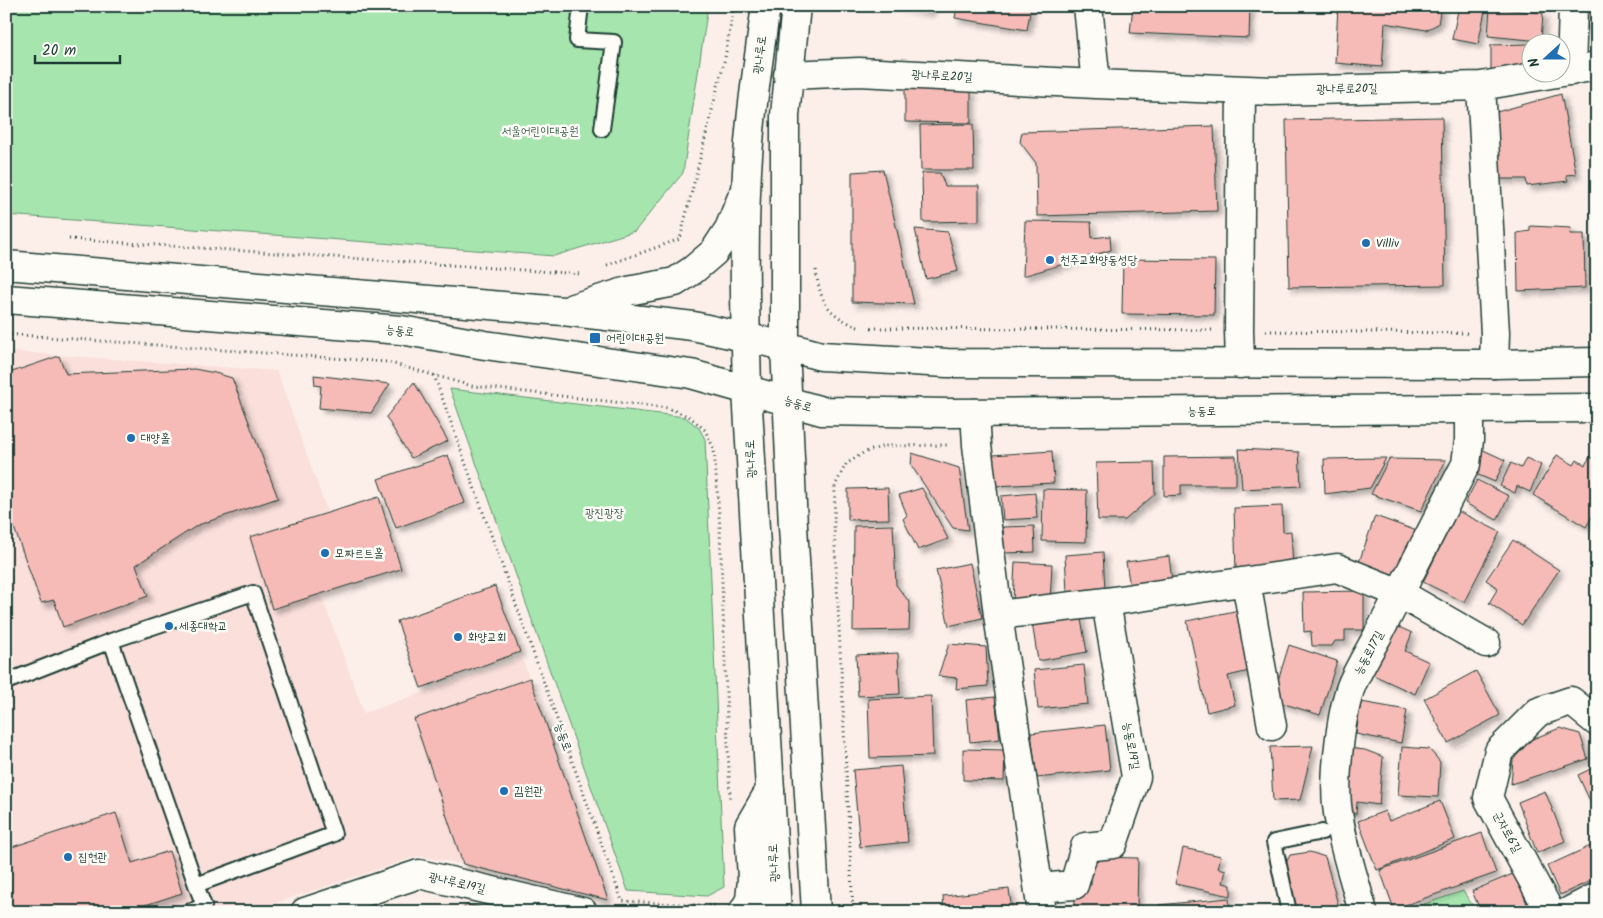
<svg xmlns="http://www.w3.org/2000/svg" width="1603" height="918" viewBox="0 0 1603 918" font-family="Kalam,'Poor Story',sans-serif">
	<defs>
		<filter id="shadow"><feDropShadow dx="4.5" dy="4.5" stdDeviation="2.5" flood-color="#0004"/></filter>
	</defs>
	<rect width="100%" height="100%" fill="#fcefea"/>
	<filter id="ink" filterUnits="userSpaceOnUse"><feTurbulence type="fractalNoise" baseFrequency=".02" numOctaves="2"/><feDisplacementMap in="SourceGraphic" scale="10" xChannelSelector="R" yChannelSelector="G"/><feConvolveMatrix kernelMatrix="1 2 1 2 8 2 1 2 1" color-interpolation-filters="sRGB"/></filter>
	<g filter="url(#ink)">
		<path fill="#fadfdb" d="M16 352 277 371 328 514 401 569 321 594 364 713 522 658 608 900 463 864 418 856 248 912H6V354Z"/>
		<path fill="#a6e6ae" stroke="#629271" d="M6 6H708L683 173 635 231 554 256 6 215Z
			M450 389 685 417 699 428 705 439 724 887 707 896 628 891Z
			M1463 891 1477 912H1400Z"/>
		<path fill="#f7bbb7" stroke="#1f3d34" filter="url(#shadow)" d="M897 6H931L930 12Z
			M957 6H1031L1027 30 955 18Z
			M1133 6H1250L1249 38 1130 33Z
			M1338 6H1441L1438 24 1426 30 1385 23 1382 67 1335 63Z
			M1459 6H1486L1478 44 1452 39Z
			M1585 6H1597V49H1592Z
			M1490 8 1543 13 1541 41 1488 36Z
			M1530 44V72L1491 74V45Z
			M905 89 971 90V123L905 122Z
			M1561 94 1576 174 1566 175 1568 181 1527 186 1526 179H1496L1486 115Z
			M1442 117 1445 285 1289 287 1286 120Z
			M973 124 974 170H921L920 125Z
			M1214 126 1217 211 1037 216 1036 163 1020 142 1022 132Z
			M883 170 914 304 852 302V172Z
			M922 173H940L945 186H979V221L923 222Z
			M1025 221 1091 222 1092 238 1110 236 1111 250 1023 276Z
			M1530 226 1571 228 1570 234H1584L1585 288 1518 291 1517 233 1530 231Z
			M915 229 948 232 958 271 926 279Z
			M1123 259 1215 260 1214 315 1122 314Z
			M59 356 66 374 194 369 215 373 232 378 278 498 198 525 136 565 148 596 63 627 54 600 41 603 6 505V374Z
			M314 375 390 384 371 413 319 408 321 386 315 385Z
			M414 382 448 441 411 458 386 417Z
			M1479 448 1505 460 1495 482 1469 471Z
			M1239 449 1299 452 1301 486 1242 489Z
			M1052 451 1054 483 994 486 992 455Z
			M912 453 959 468 968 530 953 528 911 465Z
			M448 455 465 503 396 528 378 479Z
			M1557 455 1574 465 1577 460 1585 465 1590 457 1597 461V508L1586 527 1533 495Z
			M1236 456V485H1181V495L1164 496V457Z
			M1386 458 1370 488 1325 494 1324 459Z
			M1526 458 1541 465 1530 492 1517 486 1515 493 1500 486 1511 463 1521 468Z
			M1389 459 1446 460 1421 511 1371 494Z
			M1154 462 1155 494 1125 520H1098L1096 463Z
			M1477 480 1509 496 1497 520 1465 503Z
			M888 488 889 519 848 520V489Z
			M922 488 948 539 918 550 903 519 907 515 899 495Z
			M1043 489 1087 490 1086 542 1042 541Z
			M1035 493 1037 518 1003 520 1001 496Z
			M379 497 401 569 272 609 250 537Z
			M1282 506 1283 532 1291 531 1293 569 1236 571 1234 508Z
			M1458 511 1500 532 1464 602 1423 582Z
			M1375 516 1417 531 1400 580 1358 565Z
			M893 525 896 585 910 603 909 630 853 631 854 526Z
			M1034 526 1035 552 1004 553 1003 527Z
			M1513 540 1559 570 1522 625 1489 603 1498 588 1486 580Z
			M1103 552 1105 590 1067 592 1065 555Z
			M1169 556 1172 582 1130 587 1126 562Z
			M1015 562 1052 564 1050 603 1013 601Z
			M970 563 982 618 949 626 936 570Z
			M495 586 520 652 421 688 397 621Z
			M1364 591V630H1345V641H1335L1332 646H1312L1311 631 1304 632 1303 592Z
			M1244 609 1258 669 1228 676 1235 705 1207 712 1187 621Z
			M1080 614 1087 652 1038 661 1032 622Z
			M1392 624 1412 633 1405 651 1429 662 1415 694 1371 674Z
			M949 644 986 647 988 686 956 689 957 678 938 676Z
			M1289 645 1337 661 1320 715 1272 700Z
			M898 653 900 694 858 696 856 655Z
			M1084 665 1088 704 1038 709 1034 670Z
			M1476 671 1500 715 1448 743 1424 699Z
			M530 678 608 900 463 864 414 719Z
			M931 696 933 756 870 758 868 699Z
			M995 697 1000 739 970 742 966 700Z
			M1361 702 1407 710 1401 743 1356 734Z
			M1105 725 1110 770 1037 778 1031 733Z
			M1560 728 1580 734 1588 759 1511 784 1513 760 1530 740Z
			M1313 746 1300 800 1273 801 1270 747Z
			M1402 747 1429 749 1440 762 1438 797 1398 795Z
			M1348 748 1365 750 1383 757 1379 805 1357 802 1356 814 1342 813Z
			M963 749 1005 750 1004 781 963 780Z
			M901 766 908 842 860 847 853 770Z
			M1597 766V816L1578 775Z
			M1545 791 1565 841 1537 853 1518 802Z
			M1440 801 1455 839 1377 870 1358 821 1385 811 1389 821Z
			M116 813 132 863 169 851 182 893 124 912H6V849Z
			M1482 833 1496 873 1394 909 1380 870Z
			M1597 843V878L1560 895 1547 866Z
			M1183 848 1221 856 1218 868 1226 870 1223 883 1231 885V896L1175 884Z
			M1310 852 1325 857 1340 912H1296L1284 867 1290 855Z
			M1092 857 1138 858 1137 909 1075 908V885H1091Z
			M1515 873 1527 904 1507 912H1481L1472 891Z
			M1009 889 1012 912H944L943 896Z
			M1229 898 1230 912H1160L1159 905Z
			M467 905 502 912H458Z"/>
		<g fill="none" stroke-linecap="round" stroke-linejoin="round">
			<g stroke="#1f3d34" stroke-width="18">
				<path id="lane" d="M581 6 577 40 614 42 602 129
					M111 641 253 593 334 834 196 885 204 906 187 912
					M6 682 111 641 196 885
					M1289 912 1274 842 1322 832"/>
			</g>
			<g stroke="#1f3d34" stroke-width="31">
				<path id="street" d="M1088 6 1096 84
					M1571 71 1573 6
					M788 75 859 72 1096 84 1272 91 1481 86 1597 66
					M1481 86 1495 333 1494 364
					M1240 364 1239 330 1241 90
					M975 413 977 445 998 615 1042 912
					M1246 582 1272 726
					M998 615 1106 602 1337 568 1399 593 1486 643
					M1039 888 1074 885 1085 847 1113 844 1136 777 1106 602
					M305 912 419 874 583 912
					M743 912 750 900 752 879 749 826 770 790
					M1363 912C1354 877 1341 841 1337 805 1334 775 1341 711 1352 684 1359 668 1368 653 1377 637L1466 464 1469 440V409
					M1550 912 1488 798 1499 751 1538 712 1571 701 1597 722
					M1568 912 1597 897"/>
			</g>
			<g stroke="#1f3d34" stroke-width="31">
				<path id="secondary" d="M766 6C760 48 754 89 750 131 742 216 745 304 747 390L777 912
					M796 6 785 115V346L793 526 816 912
					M6 265 563 311 693 326 785 346 821 356 947 363 1494 364 1597 362
					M6 299 401 330 485 345 691 374 822 411 948 413 1597 408
					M573 308 628 291 675 282 693 270 714 252 729 229 742 197"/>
			</g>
			<path stroke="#1f3d34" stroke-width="3" stroke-dasharray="1 4" stroke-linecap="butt" d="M69 239 582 274
				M607 265 680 239 725 58 734 6
				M816 270C820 304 829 315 860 328
				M871 328 1213 330
				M1266 331 1467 333
				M6 334 387 362 472 386 668 408 690 417 705 430 714 449 720 528 730 801
				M434 375 622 901 717 906
				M853 912 834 525 835 486 846 464 863 453 884 446 948 445"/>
			<use href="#lane" stroke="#fdfcf7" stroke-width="14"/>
			<use href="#street" stroke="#fdfcf7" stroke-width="28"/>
			<use href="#secondary" stroke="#fdfcf7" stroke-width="28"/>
		</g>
	</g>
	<g fill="#1f6fb2" stroke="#fdfcf7" stroke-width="2">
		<circle cx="1366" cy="243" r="5"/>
		<circle cx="1050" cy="260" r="5"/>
		<rect x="589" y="332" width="12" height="12" rx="2.5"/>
		<circle cx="131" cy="438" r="5"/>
		<circle cx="325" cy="553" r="5"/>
		<circle cx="169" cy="626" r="5"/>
		<circle cx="458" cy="637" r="5"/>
		<circle cx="504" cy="791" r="5"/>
		<circle cx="68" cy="857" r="5"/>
	</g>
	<g text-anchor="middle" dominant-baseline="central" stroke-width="5" stroke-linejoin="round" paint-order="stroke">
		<g font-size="12" fill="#1f3d34" stroke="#fdfcf7">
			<text transform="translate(760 55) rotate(-83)">광나루로</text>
			<text transform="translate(942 76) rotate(3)">광나루로20길</text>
			<text transform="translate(1347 89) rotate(-1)">광나루로20길</text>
			<text transform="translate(400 331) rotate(7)">능동로</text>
			<text transform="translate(798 404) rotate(17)">능동로</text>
			<text x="1202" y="411">능동로</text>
			<text transform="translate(751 459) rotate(-93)">광나루로</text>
			<text transform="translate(1369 653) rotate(-62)">능동로17길</text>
			<text transform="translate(563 737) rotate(70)">능동로</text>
			<text transform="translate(1131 746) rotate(80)">능동로19길</text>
			<text transform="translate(1507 832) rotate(61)">군자로6길</text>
			<text transform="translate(774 863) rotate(-93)">광나루로</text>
			<text transform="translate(457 883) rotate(13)">광나루로19길</text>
		</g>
		<g font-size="12" fill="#3a5f4c" stroke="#fdfcf7">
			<text x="540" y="131">서울어린이대공원</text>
			<text x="604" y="513">광진광장</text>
		</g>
		<g font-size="12" fill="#1f3d34" stroke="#fdfcf7" text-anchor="start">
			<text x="1376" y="243">Villiv</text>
			<text x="1060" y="260">천주교화양동성당</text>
			<text x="606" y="338">어린이대공원</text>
			<text x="141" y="438">대양홀</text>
			<text x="335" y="553">모짜르트홀</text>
			<text x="179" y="626">세종대학교</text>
			<text x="468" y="637">화양교회</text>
			<text x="514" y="791">김원관</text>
			<text x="78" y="857">집현관</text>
		</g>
	</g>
	<rect width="1603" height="918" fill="none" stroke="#fdfcf7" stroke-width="25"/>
	<rect x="12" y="12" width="1578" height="893" fill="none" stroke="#1f3d34" stroke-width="2" filter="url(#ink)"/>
	<g transform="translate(1546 58) rotate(249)"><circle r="24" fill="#fdfcf7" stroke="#a4b0a9"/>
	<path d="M0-4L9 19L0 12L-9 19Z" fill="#1f6fb2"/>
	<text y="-8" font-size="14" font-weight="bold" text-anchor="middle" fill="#1f3d34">N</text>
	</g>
	<path d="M35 55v8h85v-8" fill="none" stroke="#1f3d34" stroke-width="2.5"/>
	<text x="42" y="55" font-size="15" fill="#1f3d34" stroke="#fdfcf7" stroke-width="4" paint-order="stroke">20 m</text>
</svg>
